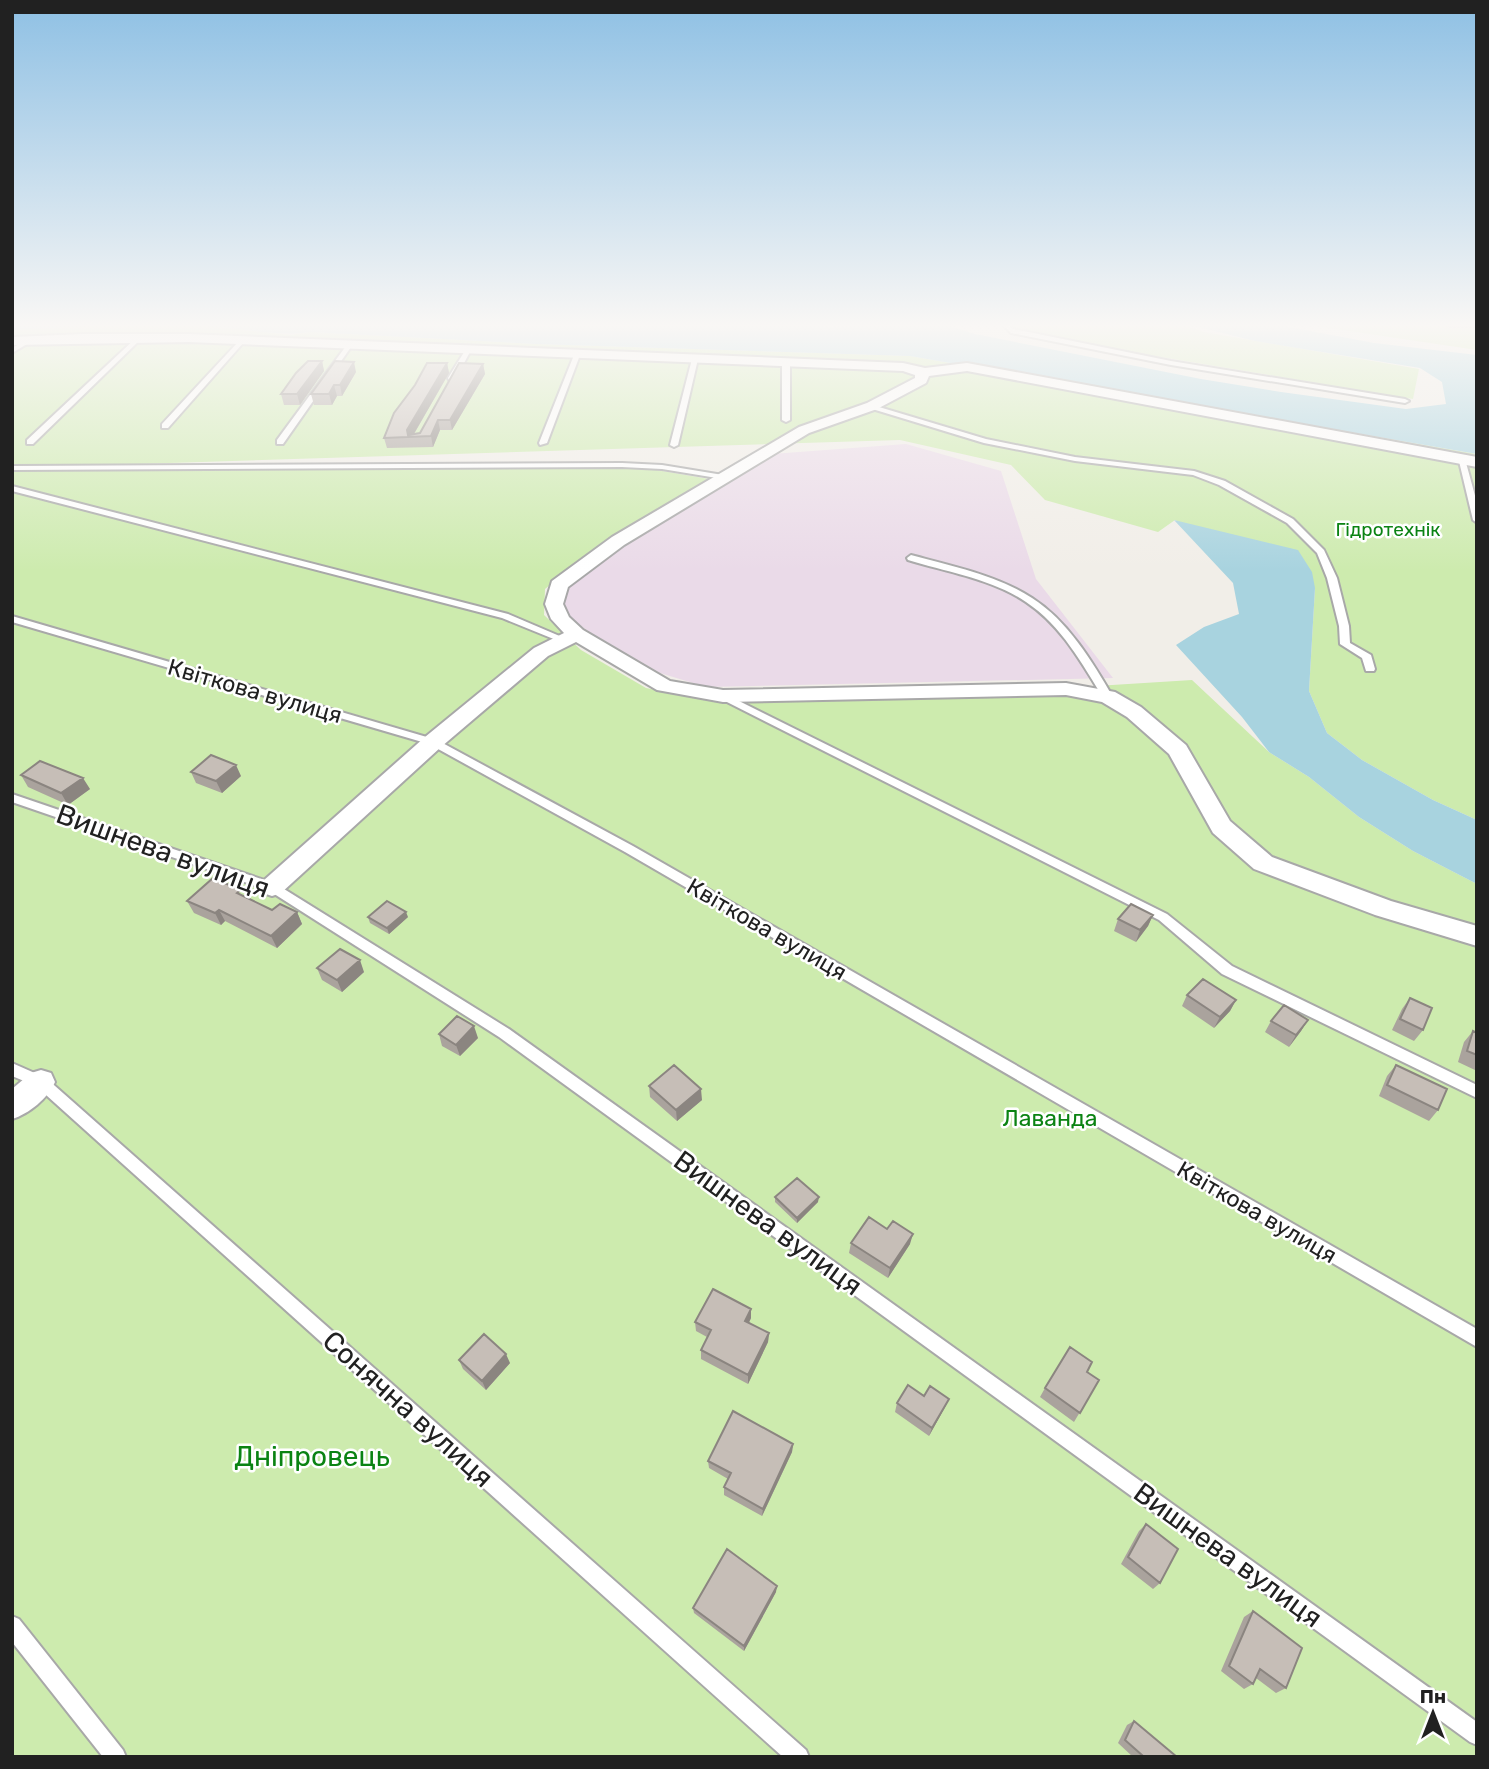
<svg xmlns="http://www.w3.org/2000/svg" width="1489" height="1769" viewBox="0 0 1489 1769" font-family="Rubik,sans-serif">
	<rect width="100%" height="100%" fill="#f1eee8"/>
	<path fill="#eadae8" d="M906 444 1001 471 1036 579 1113 678 706 687 660 673 588 631 572 619 561 604 567 589 627 542 772 454Z"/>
	<path fill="#cdebae" d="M1010 324H1182L1204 332 1419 369 1413 399 1149 355 1013 328Z
		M1302 324H1477V350Z
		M84 325 209 326 291 335 310 332 536 344 910 356 1477 454V820L1433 800 1362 760 1327 733 1309 691 1315 588 1175 520 1158 532 1045 500 1011 465 900 440 12 468V330Z
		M645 468 709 479 594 549 545 589 544 615 581 650 646 688 709 701 935 696 1192 680 1269 752 1309 777 1359 817 1413 851 1477 884V1757H12V471Z"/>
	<path fill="#a8d3df" d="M12 324H806L829 327 943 324 975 334 1201 379 1281 392 1406 409 1446 404 1442 382 1420 368 1255 341 1186 324H1273L1374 343 1477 355V454L910 356 536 344 310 332C276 337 241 328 207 326 142 323 77 326 12 330Z
		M1174 520 1298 550 1312 572 1315 588 1309 691 1327 733 1362 760 1433 800 1477 820V884L1413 851 1359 817 1309 777 1269 752 1242 717 1176 645 1204 627 1239 614 1233 583Z"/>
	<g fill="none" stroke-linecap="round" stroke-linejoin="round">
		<g stroke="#a8a8a8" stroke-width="4">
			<path id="service" d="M1002 324H1008L1013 329 1171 361 1405 399 1409 401 1405 403 1171 365 1011 333Z
				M1447 324H1477V326H1450Z
				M137 337 142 338 33 444H27V440Z
				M27 340 32 341 12 353V348Z
				M239 341 244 342 168 428H162V424Z
				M346 346 351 347 283 444H277V440Z
				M466 349 471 350 455 380H449L448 378Z
				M577 353 580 355 547 443 540 445 539 443 574 355Z
				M695 357 698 359 678 445 674 447 670 445 692 359Z
				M786 362 790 364V420L786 422 782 420V364Z
				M869 404 986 439 1075 457 1194 471 1225 481 1293 519 1324 550 1337 578 1349 626 1350 643 1371 655 1375 669 1374 671H1366L1362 658 1340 644 1339 626 1327 578 1317 553 1287 523 1219 485 1193 475 1075 461 984 443 869 408Z
				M1458 457 1465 459 1477 503V523L1473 520Z
				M622 463 662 465 723 475 727 477 723 479 662 469 622 467 12 470V466Z
				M12 486 508 614 569 640 564 643 561 642 502 618 12 491Z
				M911 555C951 566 997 575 1032 598 1068 621 1092 661 1113 697L1112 699H1104C1082 664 1062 626 1026 602 992 579 947 572 908 560L907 558Z
				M12 616 437 740 633 846 1477 1329V1347L625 852 429 744 12 622Z
				M723 693 1167 914 1232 966 1477 1085V1098L1222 974 1159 920 719 698 718 696Z
				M12 794 276 884 509 1029 1477 1722V1745L1470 1742 499 1037 268 890 12 802Z
				M12 1063 46 1078 806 1750 809 1757H783L36 1086 12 1076Z
				M12 1616 19 1619 123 1750 126 1757H103L12 1642Z"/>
		</g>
		<g stroke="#a8a8a8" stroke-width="4">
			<path id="minor" d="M82 334H189L903 363 925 368 967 363 1477 457V467L967 371 929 376 926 383 877 409 809 433 624 545 568 587 563 604 569 617 583 630 670 681 723 690 1066 683 1115 692 1141 707 1186 745 1230 821 1272 857 1391 901 1477 926V946L1375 915 1254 869 1213 833 1169 754 1127 717 1102 702 1066 695 723 702 657 690 576 642 548 656 441 747 281 893 272 896 263 893 260 887 263 881 425 737 534 648 564 633 551 619 545 604 552 581 612 537 799 427 867 403 915 378V375L903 371 189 342 12 345V337Z
				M41 1070 51 1073 55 1082C48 1098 29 1114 12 1119V1089L31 1073Z"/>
		</g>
		<use href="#service" fill="#fff" fill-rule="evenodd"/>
		<use href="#minor" fill="#fff" fill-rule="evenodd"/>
	</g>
	<path fill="#aaa39d" d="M322 361 324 371 300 405H284L281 394Z
		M447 363 449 373 414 434 420 433 483 364 485 374 452 430H440L433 447 387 448 384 438Z
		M356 372 342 396H337L332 405H314L311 394Z
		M191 772 241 776 222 793 196 783Z
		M21 775 90 789 68 805 28 787Z
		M244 896 272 910 297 912 302 924 277 948 225 921 221 925 194 913 187 901Z
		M1153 915 1148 926 1136 942 1114 931 1118 919Z
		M368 917H408L389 934 370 923Z
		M317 968 364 972 342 992 322 980Z
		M1187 995 1236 1000 1230 1011 1214 1028 1182 1006Z
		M1410 998 1423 1030 1414 1041 1392 1030 1402 1009Z
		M1308 1020 1301 1031 1289 1047 1265 1032 1271 1021Z
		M1473 1031 1477 1033V1071L1458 1062 1464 1042Z
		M439 1034 478 1038 460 1056 442 1046Z
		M1396 1065 1438 1110 1429 1121 1379 1096 1387 1076Z
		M649 1086 702 1100 677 1121 650 1097Z
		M775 1197 818 1202 797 1223 775 1202Z
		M851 1243 910 1244 888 1278 849 1253Z
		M751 1318 749 1323 769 1333 768 1342 748 1384 701 1359V1350L707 1337 696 1331 695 1322Z
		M459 1360 510 1363 486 1390 463 1369Z
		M1087 1372 1099 1380 1074 1422 1040 1397 1045 1388Z
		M949 1399 945 1407 929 1436 895 1412 897 1403Z
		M793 1444 792 1452 762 1516 724 1495V1487L728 1479 709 1468 708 1461Z
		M1146 1524 1160 1583 1153 1589 1121 1564 1139 1531Z
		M776 1592 744 1651 694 1613 693 1608Z
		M1253 1611 1286 1688 1276 1693 1256 1678 1253 1684 1244 1689 1221 1671 1244 1617Z
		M1134 1721 1177 1757H1133L1118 1743 1127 1725Z"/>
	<path fill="#8b8580" d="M322 361 324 371 300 405 297 394Z
		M354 362 356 372 342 396 340 385Z
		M447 363 449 373 412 437H409L407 430Z
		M483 364 485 374 452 430 450 420Z
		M334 385 337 396 332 405 329 394Z
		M438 420 440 430 433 447 431 436Z
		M236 765 241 776 222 793 216 781Z
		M83 778 90 789 68 805 61 793Z
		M219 910 225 921 221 925 215 913Z
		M297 912 302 924 277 948 271 936Z
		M406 912 408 917 389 934 387 928Z
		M1153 915 1148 926 1136 942 1140 930Z
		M360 960 364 972 342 992 337 980Z
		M1236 1000 1230 1011 1214 1028 1220 1017Z
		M1308 1020 1301 1031 1289 1047 1296 1035Z
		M474 1026 478 1038 460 1056 456 1045Z
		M701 1089 702 1100 677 1121 676 1110Z
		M819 1197 818 1202 797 1223V1218Z
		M913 1234 910 1244 888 1278 890 1268Z
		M751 1309V1318L745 1330V1321Z
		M769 1333 768 1342 748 1384V1375Z
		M506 1354 510 1363 486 1390 482 1381Z
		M949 1399 945 1407 929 1436 932 1428Z
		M793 1444 792 1452 762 1516 763 1509Z
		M777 1586 776 1592 744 1651V1646Z"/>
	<path fill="#c6beb7" stroke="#8b8580" stroke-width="2" d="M308 361H322L297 394H281L296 373Z
		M335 361 354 362 340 385H334L329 394H311Z
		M427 363H447L407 430 408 435 420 433 459 363 483 364 450 420H438L431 436 384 438 394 413 415 385Z
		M211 755 236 765 216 781 191 772Z
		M40 761 83 778 61 793 21 775Z
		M213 878 241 890 237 893 272 910 280 904 297 912 271 936 219 910 215 913 187 901Z
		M387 901 406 912 387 928 368 917Z
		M1131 904 1153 915 1140 930 1118 919Z
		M340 949 360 960 337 980 317 968Z
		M1203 979 1236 1000 1220 1017 1187 995Z
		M1410 998 1432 1008 1423 1030 1400 1019Z
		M1284 1005 1308 1020 1296 1035 1271 1021Z
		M457 1016 474 1026 456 1045 439 1034Z
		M1473 1031 1477 1033V1055L1467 1051Z
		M674 1065 701 1089 676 1110 649 1086Z
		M1396 1065 1447 1089 1438 1110 1387 1085Z
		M797 1178 819 1197 797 1218 775 1197Z
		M869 1217 887 1229 893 1221 913 1234 890 1268 851 1243Z
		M713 1289 751 1309 745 1321 769 1333 748 1375 701 1350 711 1330 695 1322Z
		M484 1334 506 1354 482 1381 459 1360Z
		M1070 1347 1092 1362 1087 1372 1099 1380 1080 1413 1045 1388Z
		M908 1385 924 1396 930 1386 949 1399 932 1428 897 1403Z
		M733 1411 793 1444 763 1509 724 1487 731 1473 708 1461Z
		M1146 1524 1178 1549 1160 1583 1128 1557Z
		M727 1549 777 1586 744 1646 693 1608Z
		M1253 1611 1302 1648 1286 1688 1260 1669 1253 1684 1229 1666Z
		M1134 1721 1177 1757H1143V1756L1125 1740Z"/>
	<linearGradient id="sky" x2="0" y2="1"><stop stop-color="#8ec0e4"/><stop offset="0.57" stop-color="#f9f7f5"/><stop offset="1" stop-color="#f9f7f5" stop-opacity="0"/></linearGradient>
	<rect width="1489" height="571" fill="url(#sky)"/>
	<g text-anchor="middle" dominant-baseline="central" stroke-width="5" stroke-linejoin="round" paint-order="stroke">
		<g font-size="19" fill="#0b8313" stroke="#fff">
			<text x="1388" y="529">Гідротехнік</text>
		</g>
		<g font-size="23" fill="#212121" stroke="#fff">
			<text transform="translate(255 691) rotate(16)">Квіткова вулиця</text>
			<text transform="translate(767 929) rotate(30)">Квіткова вулиця</text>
			<text transform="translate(1257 1212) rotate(30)">Квіткова вулиця</text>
		</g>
		<g font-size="23" fill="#0b8313" stroke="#fff">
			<text x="1050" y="1118">Лаванда</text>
		</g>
		<g font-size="28" fill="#212121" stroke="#fff">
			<text transform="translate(163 851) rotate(20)">Вишнева вулиця</text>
			<text transform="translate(768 1223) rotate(36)">Вишнева вулиця</text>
			<text transform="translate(408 1409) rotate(42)">Сонячна вулиця</text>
			<text transform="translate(1228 1555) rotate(36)">Вишнева вулиця</text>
		</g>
		<g font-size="28" fill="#0b8313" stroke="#fff">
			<text x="312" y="1456">Дніпровець</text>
		</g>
	</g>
	<rect width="1489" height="1769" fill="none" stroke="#212121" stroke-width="28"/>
	<g transform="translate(1433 1713)" stroke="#ffffff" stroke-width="5" paint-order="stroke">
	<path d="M0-5L12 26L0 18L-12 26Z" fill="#212121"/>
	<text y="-10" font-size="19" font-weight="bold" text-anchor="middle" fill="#212121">Пн</text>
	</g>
</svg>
